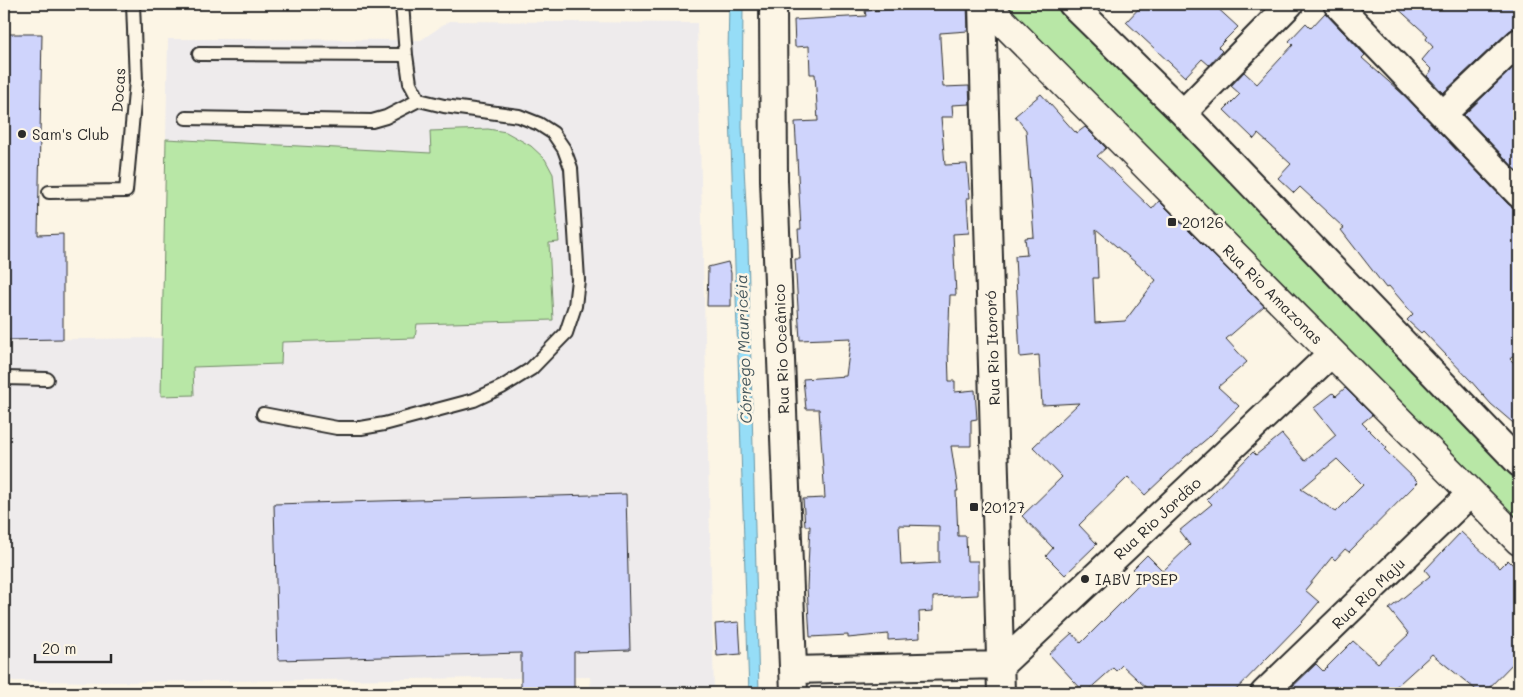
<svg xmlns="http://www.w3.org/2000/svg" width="1523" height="697" viewBox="0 0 1523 697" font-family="Mali,sans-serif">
	<rect width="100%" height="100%" fill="#fcf5e5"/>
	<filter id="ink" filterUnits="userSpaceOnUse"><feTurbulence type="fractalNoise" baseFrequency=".02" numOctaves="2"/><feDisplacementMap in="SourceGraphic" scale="10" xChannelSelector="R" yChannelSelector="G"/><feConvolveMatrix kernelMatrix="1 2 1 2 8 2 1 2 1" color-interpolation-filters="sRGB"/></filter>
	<g filter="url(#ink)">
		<path fill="#eeebec" d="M449 21 697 23 714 693H591L590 677 119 682 4 681V340L162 338 168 39 421 40Z"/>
		<path fill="#b8e7a6" stroke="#728968" d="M1001 4H1056L1178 122 1519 477V531Z
			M488 129 506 132 531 146 545 159 553 174 559 242 549 243 553 320 417 324 415 338 282 342 281 364 193 367 194 395 161 396 166 139 431 153 430 131Z"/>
		<path fill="#96ddf7" stroke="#6b96a5" d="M729 4H743L742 127 748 245 759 693H749L728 52Z"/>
		<path fill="#cfd4fc" stroke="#2b2b2b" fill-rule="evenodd" d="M967 4 968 31 940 33V39L943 87 969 86 970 104 952 105 953 117H941L945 165 967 164 970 198H967L969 233 953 234 956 295H950L948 350 949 381H955V392L975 390 977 419 971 420V446H951L958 491H956L958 536H966L967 561H978V595L933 597V611L919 612 920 638 888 640V634L848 638V635L810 637 807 587 810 526H805L803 499 825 498 819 409H806L803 379 846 376 851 338 800 340 795 259H800L798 229H801L795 122 818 121 815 74H810L809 46 795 47 794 20 866 16 865 11ZM899 525 939 526V563L901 565Z
			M1143 4H1213L1238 27 1218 47 1222 51 1209 65 1202 59 1185 77 1126 22Z
			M1393 4H1519V27L1515 28 1509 31 1443 93 1427 76 1432 70 1422 60 1433 47 1426 39 1428 36Z
			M1325 13 1365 55 1362 58 1406 97 1508 204 1514 208 1519 209V349L1510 359 1519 368V428L1491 404 1470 380 1423 331 1421 333 1407 320 1413 314 1389 286 1386 288 1341 230 1344 228 1300 187 1294 193 1278 178 1291 164 1258 134 1254 139 1224 110 1240 94 1231 86 1244 72 1257 84 1293 45 1289 41 1306 23 1311 28Z
			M4 34H42L38 235 63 234V339L4 340Z
			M1519 62V173L1464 115Z
			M1041 94 1075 132 1076 131 1077 133 1085 127 1106 148 1097 156 1117 175 1152 209 1159 201 1264 306 1226 339 1247 362 1218 387 1239 406 1209 437 1185 457 1145 495 1128 477 1079 525 1097 544 1065 575 1046 556 1053 548 1022 516 1062 477 1033 447 1079 403 1042 405 1039 355 1020 357 1015 256 1027 255 1025 238 1034 237 1026 130 1015 116ZM1096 229 1156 280 1125 321 1095 323 1093 278H1098Z
			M728 262 731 273V306H707L708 267Z
			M1345 388 1372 415 1362 423 1387 448 1385 450 1418 482 1349 552 1345 549 1335 560 1332 557 1305 590 1319 602 1302 622 1233 693H1152L1122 665 1116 671 1113 668 1085 693 1049 654 1072 633 1081 643 1144 580 1133 569 1147 555 1163 571 1190 545 1179 531 1212 504 1207 499 1253 452 1256 455 1282 434 1305 461 1336 435 1314 408 1333 393 1336 396ZM1337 459 1363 485 1336 512 1301 489Z
			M626 494 630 650 574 652V693H521V653L278 660 274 504Z
			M1461 532 1500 568 1508 560 1519 571V657L1484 693H1480L1432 654 1389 693H1286L1316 664 1323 671 1353 641 1378 663 1409 634 1389 609 1430 576 1425 570Z
			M739 622 741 654 717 656 715 624Z"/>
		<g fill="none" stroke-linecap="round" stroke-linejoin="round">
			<g stroke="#2b2b2b" stroke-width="16">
				<path id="lane" d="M199 54 406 55
					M186 118 372 121 386 117 419 100
					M49 192 126 191 136 81 133 4
					M4 378 47 379
					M263 414 337 428H361L384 424 474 400 502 387 531 369 566 333 575 306 578 280 571 168 564 149 553 133 539 124 519 116 444 106 419 100 410 83 406 55 402 4"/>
			</g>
			<g stroke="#2b2b2b" stroke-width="30">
				<path id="street" d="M773 4 774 180 794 693
					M982 4 1001 693
					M1072 4 1183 113 1519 463
					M1337 4 1519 194
					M1183 113 1290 4
					M1443 114 1519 42
					M794 670 1001 665 1332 353
					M1264 693 1471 493"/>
			</g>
			<g stroke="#2b2b2b" stroke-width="31">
				<path id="secondary" d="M985 4 1519 541"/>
			</g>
			<use href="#lane" stroke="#fcf5e5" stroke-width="12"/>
			<use href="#street" stroke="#fcf5e5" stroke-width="26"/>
			<use href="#secondary" stroke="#fcf5e5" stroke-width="28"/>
		</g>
	</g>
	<g fill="#2b2b2b" stroke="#fcf5e5" stroke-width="2">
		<circle cx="22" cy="134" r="5"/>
		<rect x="1167" y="217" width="10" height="10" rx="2.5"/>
		<rect x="969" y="502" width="10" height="10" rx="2.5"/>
		<circle cx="1085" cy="579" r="5"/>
	</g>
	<g text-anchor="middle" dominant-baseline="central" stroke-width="5" stroke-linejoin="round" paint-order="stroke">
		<g font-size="15" fill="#2b2b2b" stroke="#fcf5e5">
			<text transform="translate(118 90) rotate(-86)">Docas</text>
			<text transform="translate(1273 294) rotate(45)">Rua Rio Amazonas</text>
			<text transform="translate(992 348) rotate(-92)">Rua Rio Itororó</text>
			<text transform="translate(781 349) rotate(-92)">Rua Rio Oceânico</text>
			<text transform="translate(1157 518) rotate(-43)">Rua Rio Jordão</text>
			<text transform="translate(1368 593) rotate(-44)">Rua Rio Maju</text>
		</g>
		<g font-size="15" fill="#2b2b2b" stroke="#fcf5e5" text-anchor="start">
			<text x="32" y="134">Sam's Club</text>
			<text x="1182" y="222">20126</text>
			<text x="984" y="507">20127</text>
			<text x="1095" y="579">IABV IPSEP</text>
		</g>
		<g font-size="16" font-style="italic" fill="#46585e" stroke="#fcf5e5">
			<text transform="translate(743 349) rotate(-92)">Córrego Mauricéia</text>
		</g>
	</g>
	<rect width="1523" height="697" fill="none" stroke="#fcf5e5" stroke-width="20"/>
	<rect x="10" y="10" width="1503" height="677" fill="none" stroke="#2b2b2b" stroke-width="2" filter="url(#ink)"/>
	<path d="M35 654v8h76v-8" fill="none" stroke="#2b2b2b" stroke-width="2.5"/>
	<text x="42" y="654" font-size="15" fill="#2b2b2b" stroke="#fcf5e5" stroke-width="4" paint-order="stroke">20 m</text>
</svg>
